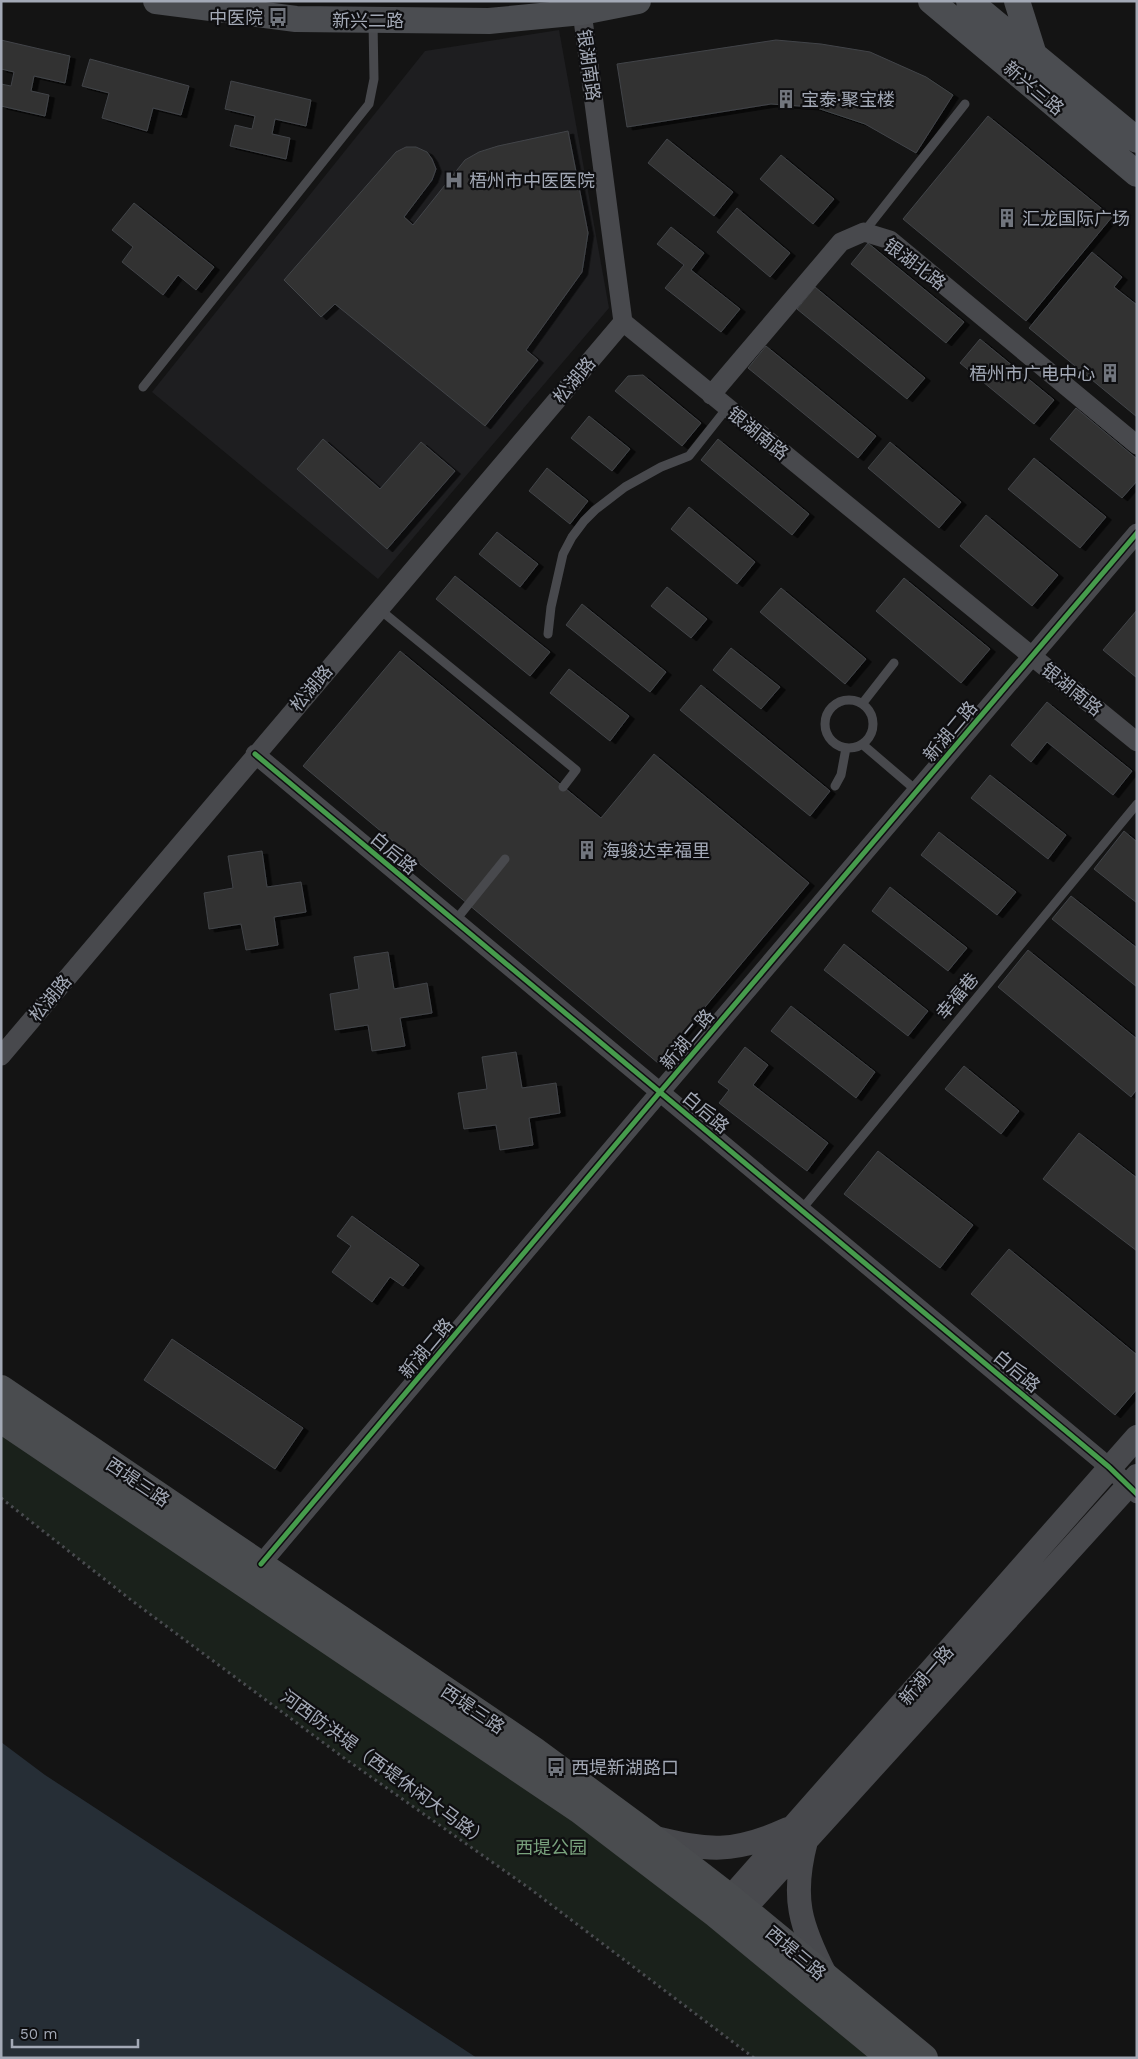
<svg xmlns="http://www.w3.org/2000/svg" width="1138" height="2059" viewBox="0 0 1138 2059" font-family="'Work Sans','Noto Sans SC',sans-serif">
	<defs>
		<filter id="shadow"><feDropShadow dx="5.5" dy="3" stdDeviation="0" flood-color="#0009"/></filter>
	</defs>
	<rect width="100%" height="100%" fill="#141414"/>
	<path fill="#1e1e20" d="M559 30 609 308 378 579 152 392 425 51Z"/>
	<path fill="#1a211b" d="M1 1419 474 1737 891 2058H754L529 1888 344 1758 131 1600 1 1498Z"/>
	<path fill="#262e36" d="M1 1742 45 1775 477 2058H1Z"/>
	<path fill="#313233" stroke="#424448" filter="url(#shadow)" d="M1 40 70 56 65 83 34 76 31 91 49 95 45 116 1 106V84L11 86 14 72 1 69Z
		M776 40 821 44 870 52 926 77 953 95 916 153 865 124 814 107 771 104 627 127 617 64Z
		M90 59 189 86 181 115 153 108 147 131 102 118 109 93 82 86Z
		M231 81 311 100 306 126 275 119 272 134 290 138 286 159 230 146 235 125 252 129 255 116 225 109Z
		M988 116 1112 217 1026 321 903 219Z
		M568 131 588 233 582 272 526 350 538 360 485 426 335 304 321 317 284 280 396 152 406 147H416L427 152 432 159 436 169 432 180 404 217 413 225 465 160 479 152 498 146Z
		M667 139 733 192 714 216 648 163Z
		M781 155 834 199 813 224 760 179Z
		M134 203 214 267 196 290 178 275 163 295 122 262 133 247 112 230Z
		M737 208 790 253 770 277 717 232Z
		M671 227 704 253 691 270 740 309 721 332 665 288 684 265 657 244Z
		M868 243 964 322 946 343 851 264Z
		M1092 252 1122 277 1114 287 1137 305V417L1029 328Z
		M815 287 925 378 907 399 797 309Z
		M980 339 1054 400 1034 424 960 363Z
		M766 346 876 436 858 458 748 368Z
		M643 375 701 423 682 446 615 391 628 376Z
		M1076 408 1137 459V481L1122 498 1050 439Z
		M589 416 630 449 612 471 571 438Z
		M323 439 380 489 421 442 455 471 387 549 297 469Z
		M718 439 809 514 792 535 701 460Z
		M890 442 961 502 939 528 868 468Z
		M1034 458 1106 517 1080 548 1008 489Z
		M547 468 588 501 570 524 529 491Z
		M689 507 755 562 737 584 671 529Z
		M986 515 1058 575 1032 606 960 546Z
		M497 532 538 564 520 587 479 554Z
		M455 576 550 652 530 676 436 599Z
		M904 578 990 649 961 683 876 611Z
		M667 587 707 619 691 638 651 606Z
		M781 588 866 659 845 684 760 612Z
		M582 604 666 672 650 692 566 625Z
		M1137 610V678L1103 650Z
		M731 648 780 687 761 709 713 670Z
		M400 651 601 818 654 754 809 883 658 1063 303 766Z
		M569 669 629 716 610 741 550 693Z
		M701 685 830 791 810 816 680 710Z
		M1047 702 1132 771 1113 795 1047 742 1031 762 1011 745Z
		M990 775 1066 835 1048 859 971 798Z
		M1124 831 1137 842V903L1094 869Z
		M939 832 1016 892 997 915 921 855Z
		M262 851 267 887 301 882 306 912 274 917 278 945 246 950 241 924 209 929 204 893 233 888 228 856Z
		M890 887 967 948 948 971 872 911Z
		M1071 896 1137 948V987L1052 919Z
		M844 944 928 1011 908 1036 824 970Z
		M1028 950 1137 1039V1089L1131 1097 998 987Z
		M388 952 394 989 427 983 432 1013 400 1018 405 1046 372 1051 368 1025 335 1030 330 994 359 989 354 957Z
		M791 1006 875 1072 856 1098 771 1031Z
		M745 1047 768 1065 753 1085 828 1143 807 1171 719 1103 729 1090 718 1082Z
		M516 1052 522 1088 556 1083 560 1113 529 1118 533 1145 500 1150 496 1125 464 1129 458 1093 487 1089 482 1057Z
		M964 1066 1019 1111 1001 1134 945 1089Z
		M1079 1133 1137 1178V1251L1043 1179Z
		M878 1151 973 1225 940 1268 844 1194Z
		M352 1216 419 1265 403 1286 390 1277 372 1302 332 1272 351 1246 337 1236Z
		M1009 1249 1137 1355V1389L1115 1415 971 1294Z
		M172 1339 303 1428 275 1469 144 1380Z"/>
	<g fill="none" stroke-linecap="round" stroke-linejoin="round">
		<path stroke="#494b4f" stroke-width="3" stroke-dasharray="2.5 4" stroke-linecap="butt" d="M1 1498 131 1600 344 1758 529 1888 754 2058"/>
		<path stroke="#48494d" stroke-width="9" d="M864 232 965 104
			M143 387 369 104 374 79 373 22
			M379 609 576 770 563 787
			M548 634 551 607 563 554 572 537 584 521 595 510 625 487 661 467 689 456 727 408
			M825 724a24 24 0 1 1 48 0a24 24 0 1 1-48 0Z
			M862 704 894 663
			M862 744 917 791
			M835 786 841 775 846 748
			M455 921 505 859
			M802 1209 1137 804"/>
		<path stroke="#48494d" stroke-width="19" d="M582 12 623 322 1137 742
			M711 395 841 242 864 232 890 240 1137 445
			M255 754 1109 1467 1137 1494
			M1 1056 623 322
			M261 1564 660 1092 1137 533"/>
		<path stroke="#48494d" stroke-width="24" d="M651 1837C708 1851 733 1854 788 1829
			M806 1841C791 1898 800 1925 826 1976
			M718 1912 1137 1437
			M732 1922 1137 1476"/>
		<path stroke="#4b4d51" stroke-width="26" d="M156 1 296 19 489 21 582 12 638 1
			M931 1 1137 174
			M969 1 1137 140
			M1017 1 1034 55"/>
		<path stroke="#4a4c4f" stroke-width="28" d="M1 1389 533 1750 651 1837 730 1898 924 2058
			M1 1419 580 1810 716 1914 891 2058"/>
		<g stroke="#0e0e10" stroke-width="8">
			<path id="cycleway" d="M255 754 1109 1467 1137 1494
				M261 1564 660 1092 1137 533"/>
		</g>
		<use href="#cycleway" stroke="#469c4c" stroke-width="5"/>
	</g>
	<defs>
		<g id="bus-bare" transform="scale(1.5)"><path d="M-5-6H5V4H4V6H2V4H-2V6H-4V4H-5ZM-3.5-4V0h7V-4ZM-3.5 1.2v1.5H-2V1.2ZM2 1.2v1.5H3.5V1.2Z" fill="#71757d" stroke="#0e0e10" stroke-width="2.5" paint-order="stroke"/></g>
		<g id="building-bare" transform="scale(1.5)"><path d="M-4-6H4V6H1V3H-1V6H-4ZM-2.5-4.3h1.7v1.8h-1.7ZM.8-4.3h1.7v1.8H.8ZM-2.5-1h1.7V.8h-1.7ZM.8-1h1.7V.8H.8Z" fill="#71757d" stroke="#0e0e10" stroke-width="2.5" paint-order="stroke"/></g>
		<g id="hospital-bare" transform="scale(1.5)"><path d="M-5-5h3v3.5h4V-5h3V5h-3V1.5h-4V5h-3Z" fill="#71757d" stroke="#0e0e10" stroke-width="2.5" paint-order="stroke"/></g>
	</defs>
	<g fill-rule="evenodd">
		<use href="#bus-bare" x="278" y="17"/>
		<use href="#building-bare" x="786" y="99"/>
		<use href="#hospital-bare" x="454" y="180"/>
		<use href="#building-bare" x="1007" y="218"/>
		<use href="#building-bare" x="1110" y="373"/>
		<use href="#building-bare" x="587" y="850"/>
		<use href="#bus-bare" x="556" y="1767"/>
	</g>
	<g text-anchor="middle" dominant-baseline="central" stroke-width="4.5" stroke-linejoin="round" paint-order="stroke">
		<g font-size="18" fill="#a3a9b6" stroke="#0e0e10" text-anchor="start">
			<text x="263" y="17" text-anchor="end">中医院</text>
			<text x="801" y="99">宝泰·聚宝楼</text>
			<text x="469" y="180">梧州市中医医院</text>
			<text x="1022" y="218">汇龙国际广场</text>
			<text x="1095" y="373" text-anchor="end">梧州市广电中心</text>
			<text x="602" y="850">海骏达幸福里</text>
			<text x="571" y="1767">西堤新湖路口</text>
		</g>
		<g font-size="18" fill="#a3a9b6" stroke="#0e0e10">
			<text x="368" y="20">新兴二路</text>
			<text transform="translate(589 65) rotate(82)">银湖南路</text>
			<text transform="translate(1034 88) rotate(40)">新兴三路</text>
			<text transform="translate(915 264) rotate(37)">银湖北路</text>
			<text transform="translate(574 380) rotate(-50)">松湖路</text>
			<text transform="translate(758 433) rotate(39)">银湖南路</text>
			<text transform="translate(311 688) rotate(-50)">松湖路</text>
			<text transform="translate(1072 689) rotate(39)">银湖南路</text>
			<text transform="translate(950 731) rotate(-50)">新湖二路</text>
			<text transform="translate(394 853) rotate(40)">白后路</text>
			<text transform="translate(957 996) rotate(-50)">幸福巷</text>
			<text transform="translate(50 998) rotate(-50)">松湖路</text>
			<text transform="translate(687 1039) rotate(-50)">新湖二路</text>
			<text transform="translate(706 1112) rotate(40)">白后路</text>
			<text transform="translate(426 1348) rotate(-50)">新湖二路</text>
			<text transform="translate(1017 1371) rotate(40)">白后路</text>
			<text transform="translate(138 1482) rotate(34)">西堤三路</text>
			<text transform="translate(926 1675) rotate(-49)">新湖一路</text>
			<text transform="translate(473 1709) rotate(34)">西堤三路</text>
			<text transform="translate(385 1768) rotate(36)">河西防洪堤（西堤休闲大马路）</text>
			<text transform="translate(796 1953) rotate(40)">西堤三路</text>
		</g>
		<g font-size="18" fill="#79a27d" stroke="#0e0e10">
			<text x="551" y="1847">西堤公园</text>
		</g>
	</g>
	<rect width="1138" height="2059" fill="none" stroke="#a3a9b6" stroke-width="5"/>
	<path d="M12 2039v8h126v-8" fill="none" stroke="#a3a9b6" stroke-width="2.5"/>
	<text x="20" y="2039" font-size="15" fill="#a3a9b6" stroke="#0e0e10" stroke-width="4" paint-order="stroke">50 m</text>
</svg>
